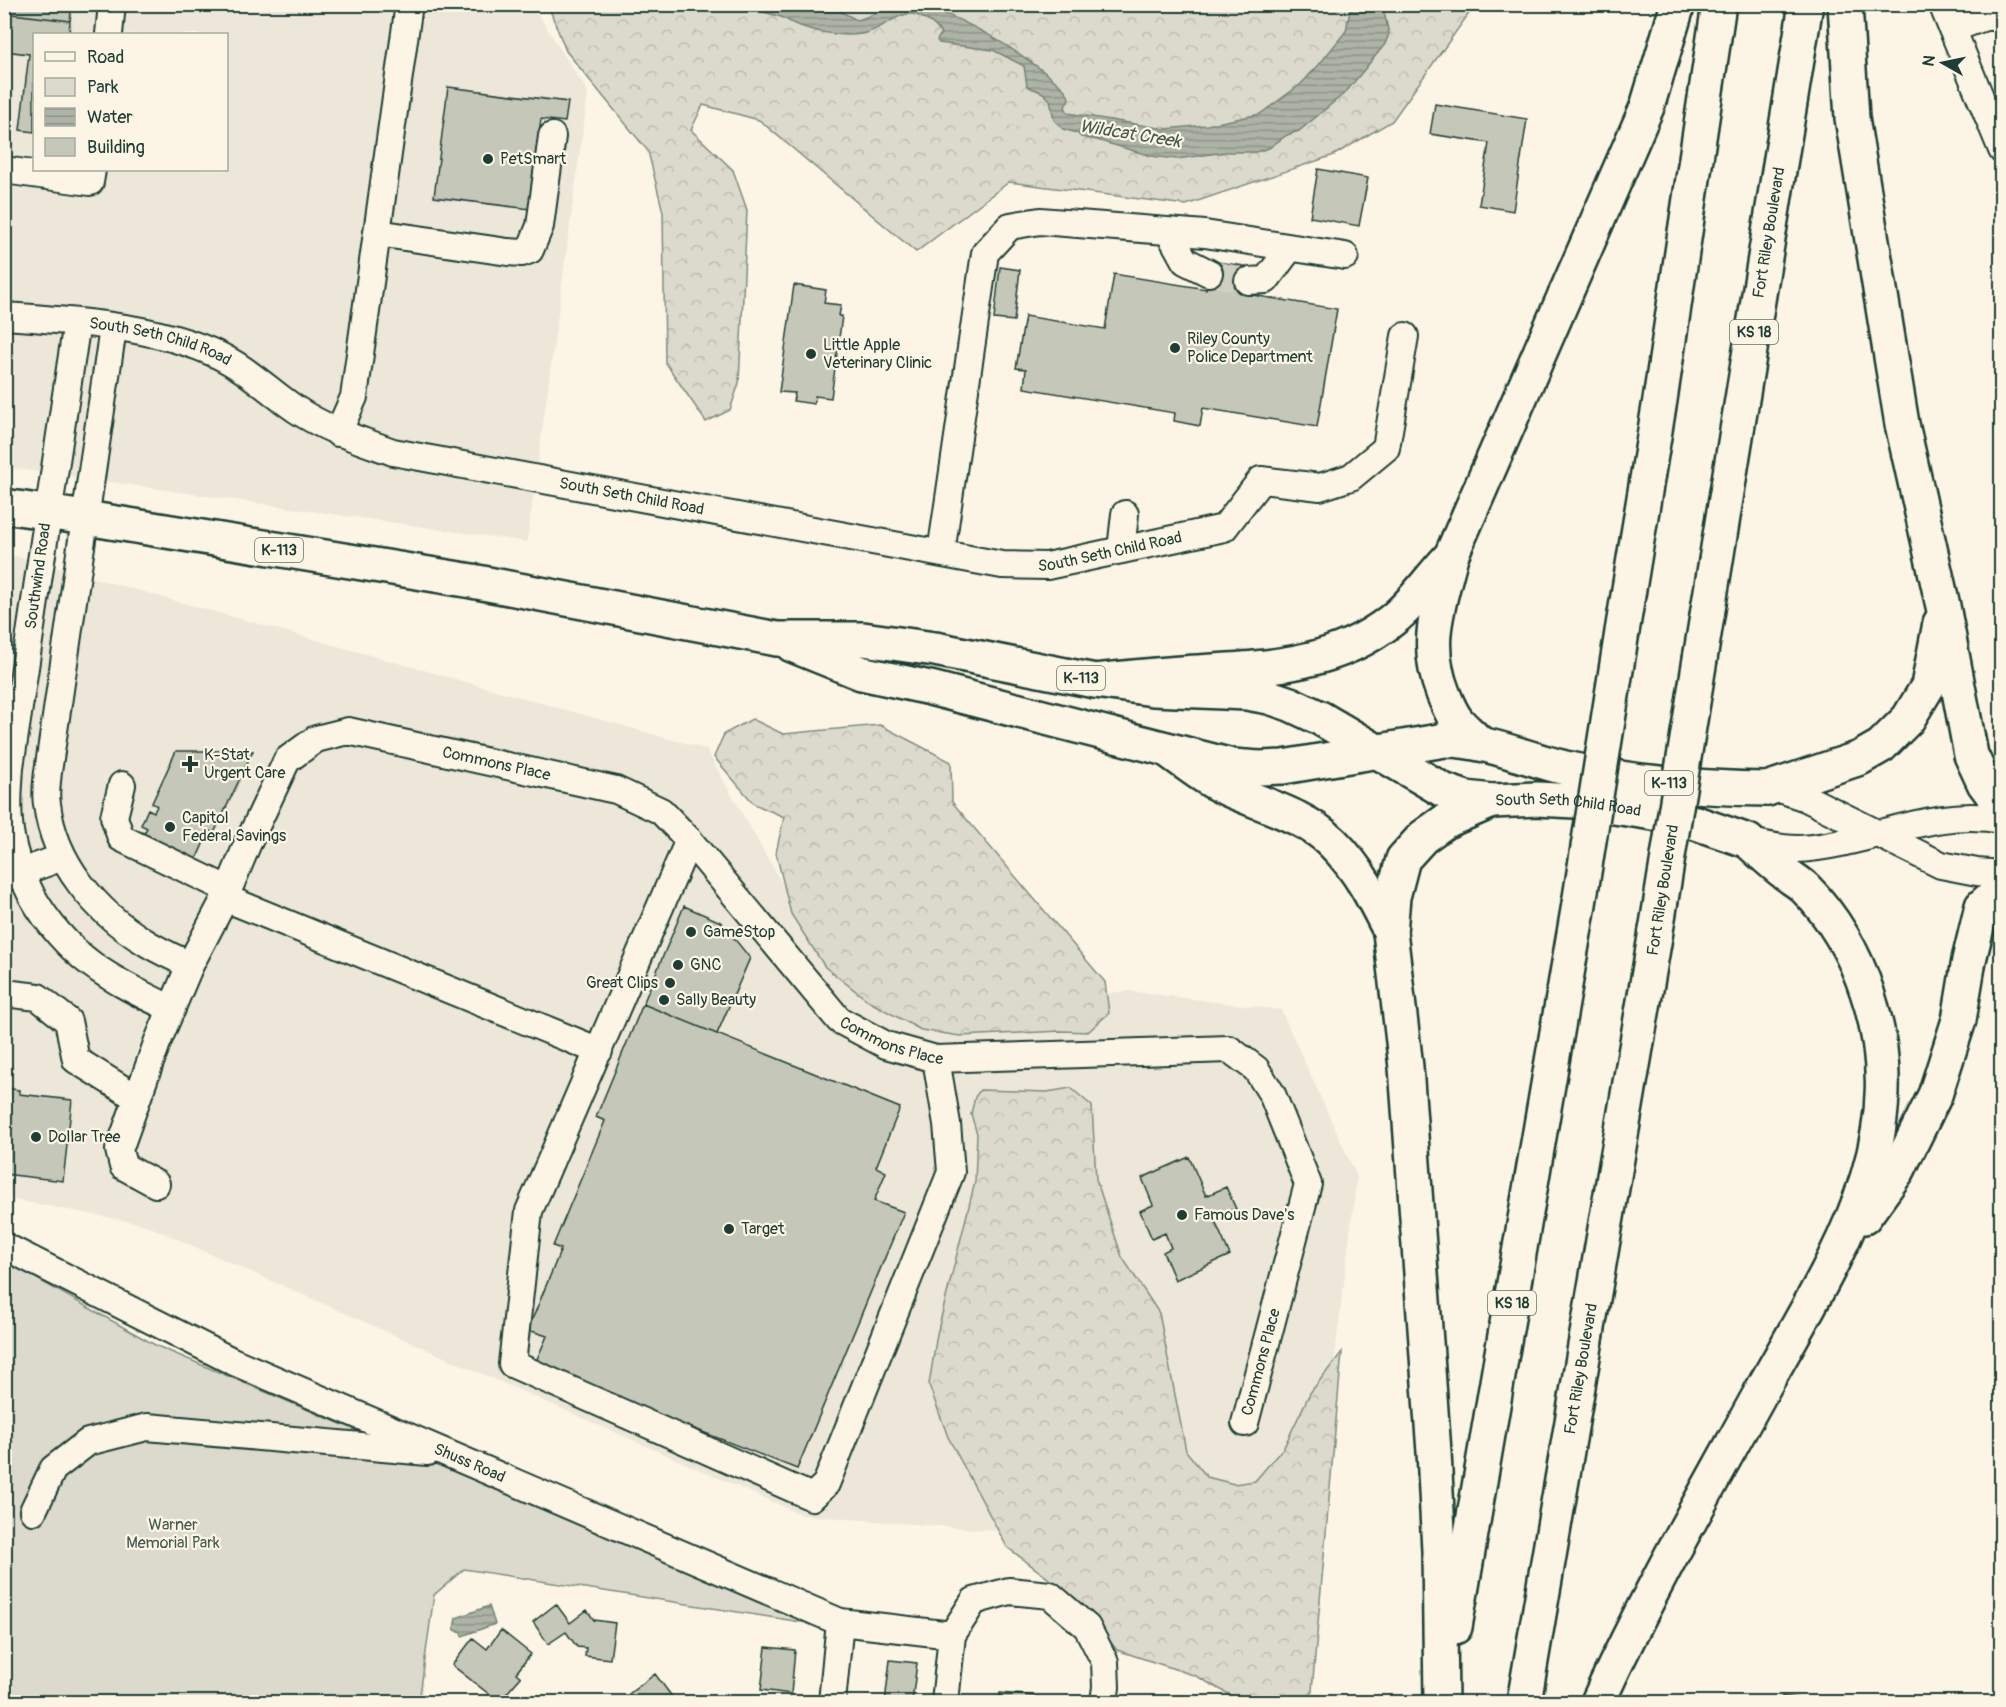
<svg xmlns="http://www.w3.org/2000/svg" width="2006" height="1707" viewBox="0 0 2006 1707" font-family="Pangolin,sans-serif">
	<defs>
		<pattern id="forest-crowns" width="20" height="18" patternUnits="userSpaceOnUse" patternTransform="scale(1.5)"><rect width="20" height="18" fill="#dcdacc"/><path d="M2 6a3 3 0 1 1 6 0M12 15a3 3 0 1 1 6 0" fill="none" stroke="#bcbcb0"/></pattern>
		<pattern id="water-rules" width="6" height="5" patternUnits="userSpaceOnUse" patternTransform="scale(1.5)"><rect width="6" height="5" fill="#aeb3a7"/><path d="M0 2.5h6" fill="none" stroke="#8d9389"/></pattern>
	</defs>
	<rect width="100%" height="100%" fill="#fcf5e5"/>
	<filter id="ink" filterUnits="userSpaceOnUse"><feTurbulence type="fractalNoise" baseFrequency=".0167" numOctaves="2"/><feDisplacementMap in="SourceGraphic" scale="12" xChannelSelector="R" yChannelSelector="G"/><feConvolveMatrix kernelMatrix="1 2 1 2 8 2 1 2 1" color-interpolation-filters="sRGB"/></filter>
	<g filter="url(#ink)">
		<path fill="#ece7d8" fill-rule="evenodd" d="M5 5H532L588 92 527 542 5 467ZM34 34H226V170H34Z
			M4 553 706 749 820 951 941 1010 1128 991 1281 1010 1357 1177 1310 1556 802 1515 143 1224 5 1198Z"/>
		<path fill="url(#forest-crowns)" stroke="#7e8c80" stroke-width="1.5" d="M548 5H1475L1392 121 1334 155 1186 205 1009 182 916 252 759 120 703 105 691 130 733 170 747 210 739 383 730 410 706 422 665 362 663 212 648 151 566 51Z
			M752 719 783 734 880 725 951 762 952 802 1105 982 1109 1013 1088 1032 1062 1031 960 1036 921 1030 870 1002 825 967 791 914 776 853 784 817 754 804 714 757 724 734Z
			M1071 1088 1092 1106 1096 1179 1122 1257 1159 1313 1186 1451 1207 1477 1234 1484 1255 1481 1284 1447 1310 1393 1342 1352 1311 1702H1243L1196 1676 1117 1650 1074 1598 1007 1547 948 1437 929 1385 937 1334 975 1182 977 1134 971 1114 975 1097 980 1090 1047 1092Z"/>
		<path fill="#dcdacc" stroke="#7e8c80" stroke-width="1.5" d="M5 1261 157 1346 341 1424 463 1467 814 1624 464 1569 434 1595 419 1702H5Z"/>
		<path fill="url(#water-rules)" stroke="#758479" stroke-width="1.5" d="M731 5H823L830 6 857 20C871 17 883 8 897 5 944 0 1034 59 1066 91L1069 98 1065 107 1068 113 1165 129 1207 125 1260 114 1301 84 1318 66 1346 31 1350 11 1357 5H1384V12L1389 34 1385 44 1346 92 1299 131 1287 135 1269 148 1256 152H1225L1177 159 1151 156 1097 140 1081 137 1077 133 1063 129 1054 120 1050 100 1043 93 1027 86 1024 66 993 50 939 43 937 40 941 34C938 28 931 22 925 19 899 3 887 31 861 34 840 37 817 32 797 25 791 23 787 19 781 17 764 12 748 8 731 5Z
			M489 1606 495 1624 462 1636 461 1633 454 1629 456 1618Z"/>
		<path fill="#c5c7b9" stroke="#1f3d34" stroke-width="1.5" d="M4 4H72L70 21 4 13Z
			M4 13 70 21 69 34H34V132L20 130 29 54 4 51Z
			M448 87 568 102 565 122 541 119 530 209 434 197Z
			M1435 104 1527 119 1513 211 1479 205 1489 143 1430 134Z
			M1318 169 1368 178 1359 226 1310 217Z
			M1211 261 1250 267 1246 294 1337 309 1317 427 1203 408 1200 426 1174 421 1175 413 1024 388 1026 369 1016 368 1025 316 1105 329 1114 274 1206 289Z
			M1000 267 1020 270 1014 321 994 319Z
			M794 285 826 290 824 303 841 305 839 316H842L831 398 815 396 814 404 793 401 795 393 779 392Z
			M176 751H253L214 833 209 831 195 862 142 837 147 828 141 825 148 809 154 812 157 806 152 803Z
			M684 906 721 922 750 958 717 1034 643 1004Z
			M643 1004 900 1108 876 1167 886 1172 874 1201 904 1212 797 1469 534 1366 547 1336 528 1330 561 1249 553 1246 605 1121 596 1117Z
			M4 1088 19 1090V1094L72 1100 63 1181 4 1174Z
			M1189 1157 1206 1196 1226 1187 1236 1209 1214 1219 1230 1255 1175 1280 1163 1252 1171 1248 1165 1233 1152 1239 1140 1211 1153 1205 1142 1178Z
			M556 1604 570 1623 587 1610 594 1620 615 1623 610 1659 585 1656 586 1648 577 1647 566 1632 548 1644 533 1622Z
			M501 1630 531 1654 516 1673 521 1677 499 1702 452 1665 473 1638 487 1649Z
			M766 1647 795 1650 791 1694 761 1690Z
			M890 1660 917 1663 912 1702H885Z
			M655 1674 676 1702H635L629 1694Z
			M1000 1693 1035 1696 1034 1702H999Z
			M1782 1696 1821 1702H1781Z"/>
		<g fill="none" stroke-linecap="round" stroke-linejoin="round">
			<path stroke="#d0d0c2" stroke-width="26" stroke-dasharray="26 13" stroke-linecap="butt" d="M1209 273 1248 281"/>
			<g stroke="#1f3d34" stroke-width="30">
				<g id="minor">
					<path d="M1942 4 2002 150"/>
					<path d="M1952 29 1985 17H2002"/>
					<path d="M109 34 112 4"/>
					<path d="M4 170 90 182 92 170"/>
					<path d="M1169 232 1185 261 1209 273"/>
					<path d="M377 233 508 252 522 253 530 250 540 226 552 136"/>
					<path d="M1248 281 1266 280 1290 248"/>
					<path id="s1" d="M4 316C74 321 170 326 231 362 254 375 274 395 297 410 327 430 360 440 393 452L1002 565 1047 566 1224 528 1261 480 1320 487 1351 477 1386 448 1405 336"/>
					<path d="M77 322 10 767C9 785 7 803 9 822 11 848 20 873 32 896 67 957 110 980 172 1009"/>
					<path d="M113 328 48 772C47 782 45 794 47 804 54 863 96 912 145 942 159 951 175 958 190 965"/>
					<path d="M338 433 354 397 409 4"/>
					<path d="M1121 550 1125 514"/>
					<path d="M941 553 985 253 1010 226 1040 221 1205 234 1345 256"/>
					<path d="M122 785 114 817 121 838 229 890"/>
					<path d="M1767 789 1783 790 1806 798 1941 865 1977 872 2002 874"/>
					<path d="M689 840 529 1211 512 1364 812 1497 826 1484 951 1172 947 1124 936 1059"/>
					<path d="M1748 841C1764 845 1781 849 1798 849 1866 846 1932 806 2002 820"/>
					<path d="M5 878 63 857"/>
					<path d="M225 898 599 1051"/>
					<path d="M4 993 38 997 68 1021 76 1060 137 1098"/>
					<path id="s2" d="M156 1184 123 1166 119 1150 157 1043 190 965 225 898 247 845 287 760 316 739 348 731 616 790 661 811 689 840 839 1020 886 1045 936 1059 1229 1049 1256 1069 1272 1094 1308 1184 1245 1423"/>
					<path id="s3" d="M4 1246 232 1361 840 1622 952 1635"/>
					<path d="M33 1511 53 1469 88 1442 147 1427 428 1452"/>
					<path d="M832 1702 840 1622"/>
					<path d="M945 1702 952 1635 974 1601 1009 1591 1050 1595 1087 1627 1105 1662 1106 1687 1104 1702"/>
				</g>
			</g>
			<g stroke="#1f3d34" stroke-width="38">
				<g id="major">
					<path id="s4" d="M4 506 86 518 472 581 777 639H863L935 649 1095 681 1153 689 1247 693 1269 697 1290 704 1320 718 1443 790 1466 798 1492 801 1537 799 1575 801 1653 813 1696 823 1748 841"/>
					<path d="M792 645 861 673 930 688 1232 766 1259 768 1283 767 1445 740C1488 740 1528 760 1570 769 1634 783 1701 788 1767 789"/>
				</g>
			</g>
			<g stroke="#1f3d34" stroke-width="38">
				<g id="highway">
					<path d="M1845 4 1852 118 1902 424 1943 606 1971 755 1984 783 2002 807"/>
					<path d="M1622 632 1660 400 1719 4"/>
					<path id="s5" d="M1700 659 1806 4"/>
					<path d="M1095 681C1124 678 1153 675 1182 673 1256 668 1331 669 1392 620 1414 603 1429 579 1448 559"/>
					<path d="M1478 742C1472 735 1464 729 1458 722 1451 714 1447 703 1443 693 1423 643 1439 605 1451 556L1647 107 1678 4"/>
					<path d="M1166 749C1183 761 1201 776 1219 785 1255 803 1304 814 1333 843 1359 869 1374 899 1390 931"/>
					<path d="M1767 789 1860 758 1881 746 1908 719 1928 686 1940 623"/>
					<path d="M1864 1217 1898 1170 1935 1095 1959 1020 1969 960 1982 906 2002 888"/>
					<path d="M1455 1627 1579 904"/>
					<path d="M1441 1702 1439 1551 1434 1452 1406 1067 1390 932 1393 897 1403 859 1423 837 1444 822 1492 801"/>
					<path id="s6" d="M1524 1702 1656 931"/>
					<path d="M1598 1702C1648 1592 1709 1487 1767 1381 1835 1258 1917 1139 1867 992 1855 954 1833 916 1805 888 1799 882 1791 878 1785 873 1772 863 1760 852 1748 841"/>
				</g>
			</g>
			<use href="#minor" stroke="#fcf5e5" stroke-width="26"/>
			<use href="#major" stroke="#fcf5e5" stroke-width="33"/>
			<use href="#highway" stroke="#fcf5e5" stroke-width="33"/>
			<g stroke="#1f3d34" stroke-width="38" stroke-linecap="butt">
				<path id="highway-bridge" d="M1579 904 1622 632
					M1656 931 1700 659"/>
			</g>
			<use href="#highway-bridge" stroke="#fcf5e5" stroke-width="33"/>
		</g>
	</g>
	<g fill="#1f3d34" stroke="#fcf5e5" stroke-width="2">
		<circle cx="488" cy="159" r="6"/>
		<circle cx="1175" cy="348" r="6"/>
		<circle cx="811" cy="354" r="6"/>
		<path d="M187 755h6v6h6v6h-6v6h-6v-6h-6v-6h6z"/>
		<circle cx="170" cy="827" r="6"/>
		<circle cx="691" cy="932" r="6"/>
		<circle cx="678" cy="965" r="6"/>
		<circle cx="670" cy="983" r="6"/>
		<circle cx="664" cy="1000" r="6"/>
		<circle cx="36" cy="1137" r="6"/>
		<circle cx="1182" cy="1215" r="6"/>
		<circle cx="729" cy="1229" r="6"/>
	</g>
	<g text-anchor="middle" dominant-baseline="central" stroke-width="4.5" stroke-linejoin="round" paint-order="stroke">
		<g fill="#fcf5e5" stroke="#617469" stroke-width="1.5">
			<rect x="1730" y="320" width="48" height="24" rx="4.5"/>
			<rect x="255" y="538" width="48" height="24" rx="4.5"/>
			<rect x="1057" y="666" width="48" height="24" rx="4.5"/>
			<rect x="1645" y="771" width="48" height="24" rx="4.5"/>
			<rect x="1488" y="1291" width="48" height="24" rx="4.5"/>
		</g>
		<g font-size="15" font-weight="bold" fill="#1f3d34">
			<text x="1754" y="332">KS 18</text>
			<text x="279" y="550">K-113</text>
			<text x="1081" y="678">K-113</text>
			<text x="1669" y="783">K-113</text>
			<text x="1512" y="1303">KS 18</text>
		</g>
		<g font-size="16" fill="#1f3d34" stroke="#fcf5e5" text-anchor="start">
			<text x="500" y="159">PetSmart</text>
			<text x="1187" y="339">Riley County<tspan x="1187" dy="18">Police Department</tspan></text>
			<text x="823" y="345">Little Apple<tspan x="823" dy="18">Veterinary Clinic</tspan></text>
			<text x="204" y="755">K-Stat<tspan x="204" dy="18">Urgent Care</tspan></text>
			<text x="182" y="818">Capitol<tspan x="182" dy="18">Federal Savings</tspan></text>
			<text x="703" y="932">GameStop</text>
			<text x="690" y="965">GNC</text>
			<text x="658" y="983" text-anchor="end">Great Clips</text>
			<text x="676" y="1000">Sally Beauty</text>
			<text x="48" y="1137">Dollar Tree</text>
			<text x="1194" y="1215">Famous Dave's</text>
			<text x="741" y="1229">Target</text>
		</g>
		<g font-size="16" fill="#1f3d34" stroke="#fcf5e5">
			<text stroke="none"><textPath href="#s5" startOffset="432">Fort Riley Boulevard</textPath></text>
			<text stroke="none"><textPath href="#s1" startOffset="159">South Seth Child Road</textPath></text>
			<text stroke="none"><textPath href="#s1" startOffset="663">South Seth Child Road</textPath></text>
			<text stroke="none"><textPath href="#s1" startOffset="1149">South Seth Child Road</textPath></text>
			<text transform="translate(38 576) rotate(-82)">Southwind Road</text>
			<text stroke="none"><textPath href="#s2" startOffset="700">Commons Place</textPath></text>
			<text stroke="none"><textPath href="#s4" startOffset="1606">South Seth Child Road</textPath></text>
			<text transform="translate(1663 890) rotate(-81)">Fort Riley Boulevard</text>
			<text stroke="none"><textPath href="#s2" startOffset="1204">Commons Place</textPath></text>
			<text transform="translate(1261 1362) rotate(-75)">Commons Place</text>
			<text stroke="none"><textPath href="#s6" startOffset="338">Fort Riley Boulevard</textPath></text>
			<text stroke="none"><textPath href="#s3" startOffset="514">Shuss Road</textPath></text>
		</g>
		<g font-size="16" fill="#455c52" stroke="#fcf5e5">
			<text x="173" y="1525">Warner<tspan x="173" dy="18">Memorial Park</tspan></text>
		</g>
		<g font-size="18" font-style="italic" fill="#435a51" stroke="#fcf5e5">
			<text transform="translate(1130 134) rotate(9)">Wildcat Creek</text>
		</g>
	</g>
	<rect width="2006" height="1707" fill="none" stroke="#fcf5e5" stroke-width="24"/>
	<rect x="12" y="12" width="1982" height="1683" fill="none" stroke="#1f3d34" stroke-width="2" filter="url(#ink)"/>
	<rect x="33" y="33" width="195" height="138" fill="#fcf5e5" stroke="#a4ab9e" stroke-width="1.5"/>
	<rect x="45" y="52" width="30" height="9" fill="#fcf5e5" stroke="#a4ab9e" stroke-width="1.5"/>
	<text x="87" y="63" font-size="18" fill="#1f3d34">Road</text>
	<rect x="45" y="78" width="30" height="18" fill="#dcdacc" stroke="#a4ab9e" stroke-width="1.5"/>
	<text x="87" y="93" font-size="18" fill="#1f3d34">Park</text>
	<rect x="45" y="108" width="30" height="18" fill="url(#water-rules)" stroke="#a4ab9e" stroke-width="1.5"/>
	<text x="87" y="123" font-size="18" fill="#1f3d34">Water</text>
	<rect x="45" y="138" width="30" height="18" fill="#c5c7b9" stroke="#a4ab9e" stroke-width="1.5"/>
	<text x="87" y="153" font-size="18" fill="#1f3d34">Building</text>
	<g transform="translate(1943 63) rotate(279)" stroke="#fcf5e5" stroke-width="4.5" paint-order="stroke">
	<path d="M0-4.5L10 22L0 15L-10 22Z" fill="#1f3d34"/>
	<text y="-9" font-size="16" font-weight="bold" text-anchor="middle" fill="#1f3d34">N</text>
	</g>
</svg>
